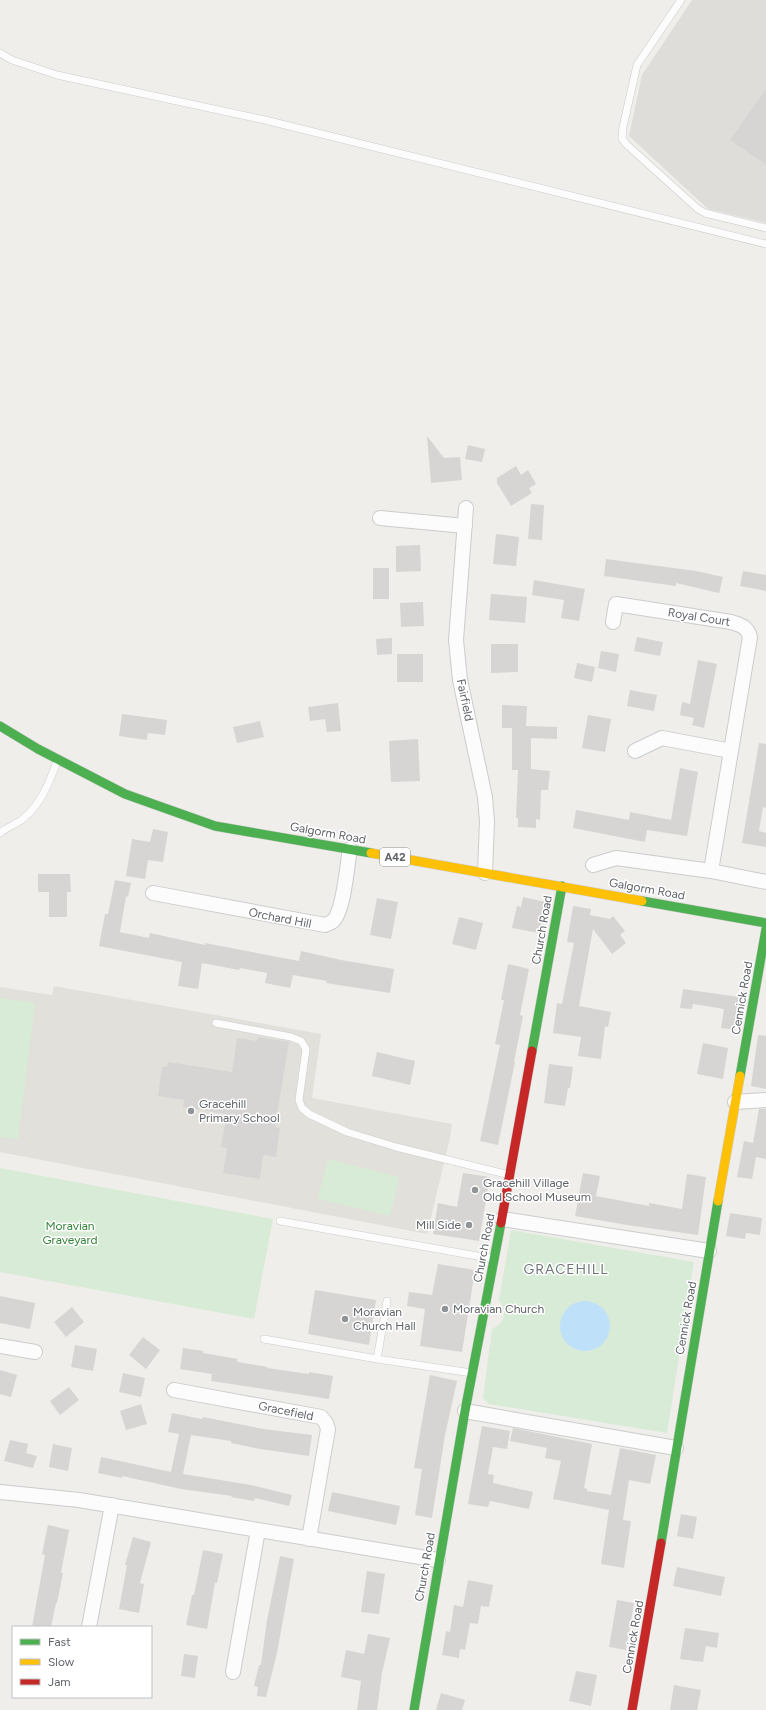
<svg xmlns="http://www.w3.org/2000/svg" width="766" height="1710" viewBox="0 0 766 1710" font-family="Figtree,sans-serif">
	<rect width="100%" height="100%" fill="#efeeea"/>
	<path fill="#dfddda" d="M692 0H766V223L708 209 629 136 642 75Z"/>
	<path fill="#e2e0da" d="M54 986 321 1034 312 1098 452 1124 450 1138 427 1234 0 1152V987L52 995Z"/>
	<path fill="#d8ebd6" d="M0 998 35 1003 18 1139 0 1137Z
		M328 1159 399 1177 390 1216 318 1199Z
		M0 1168 273 1219 254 1319 0 1272Z
		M511 1230 694 1262 667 1433 489 1404 483 1398 492 1329C505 1324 508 1311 499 1300Z"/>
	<path fill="#bfe0f9" d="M560 1326a25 25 0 1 1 50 0a25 25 0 1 1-50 0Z"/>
	<path fill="#d6d5d3" d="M766 89V165L730 140Z
		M427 436 444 458 460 457 462 480 431 483Z
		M468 445 485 449 482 462 465 459Z
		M516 466 521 475 528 470 536 484 529 488 532 493 511 506 497 483V478Z
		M531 504 544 505 542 540 528 539Z
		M496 534 519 537 516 566 493 564Z
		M420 545 421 571 396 572V546Z
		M606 559 696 571 723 577 719 593 676 583V586L604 576Z
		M373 568H389V599H373Z
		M743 571 766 575V591L740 586Z
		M534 580 585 589 579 621 561 618 564 600 532 595Z
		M491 594 527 597 525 623 489 620Z
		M423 602 424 626 401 627 400 603Z
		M637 637 663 642 660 656 634 651Z
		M392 638V654L377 655 376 639Z
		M491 644H518V672L491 673Z
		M601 651 619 654 616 672 598 668Z
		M397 654H423V682H397Z
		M698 660 717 664 704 728 692 725 694 718 680 715 682 702 690 704Z
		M577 663 595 667 592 682 574 678Z
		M630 690 657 695 654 711 627 706Z
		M338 703 341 731 327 732 325 719 310 721 308 707Z
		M502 705 527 706 526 726 557 727V739L531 738V769L550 771 548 790H541L540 820 536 819V828L518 827V818H516L518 770H512V728H502Z
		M122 714 167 720 165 735 148 733 147 740 119 736Z
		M588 715 611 719 605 752 582 748Z
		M260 721 264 737 237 743 233 727Z
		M418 739 420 781 391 782 389 741Z
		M759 743 766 744V808L763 807 759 831 766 833V847L742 843Z
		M680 768 698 772 687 836 647 830 645 842 573 828 576 810 629 820 630 812 671 820Z
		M153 829 168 832 163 862 148 860 145 879 126 876 132 839 150 842Z
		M38 874H70L71 892H67V917H49V892H38Z
		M115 880 131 883 128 897 126 896 120 932 149 938 150 933 205 945V943L299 961 301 951 341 960 394 969 390 993 326 983 327 981 293 975 290 988 265 983 267 973 240 968 239 970 202 963 198 989 178 986 182 962 99 946 105 914H108Z
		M523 897 546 902 539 933 512 928 517 906 521 907Z
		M377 898 398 902 391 939 370 935Z
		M573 906 591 909 590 915 610 919 613 916 625 931 620 935 626 943 612 954 593 929 579 1006 611 1012 608 1027 605 1026 601 1059 578 1056 581 1037 553 1033 557 1003 562 1004 574 943 567 942Z
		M459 917 483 923 476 950 452 944Z
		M508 964 529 969 520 1015 523 1016 514 1062H515L498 1145 480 1141 500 1045 495 1044 504 1000H501Z
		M683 989 739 997 735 1030 721 1028 724 1009 693 1004 692 1009 680 1008Z
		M758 1035 766 1036V1089L751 1086Z
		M258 1037 289 1042 275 1127 280 1128 276 1157 263 1155 260 1179 223 1173 227 1148 221 1147 227 1114 183 1107 184 1100 158 1096 162 1067H167L168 1062 232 1072 237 1038 257 1041Z
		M703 1043 728 1048 723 1079 697 1074Z
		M377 1052 415 1061 410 1085 372 1076Z
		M549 1064 573 1067 570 1088H568L565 1106 544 1103Z
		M759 1109H766V1159L756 1157 752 1179 737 1177 744 1141 753 1143Z
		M463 1173 490 1177 479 1241 433 1234 438 1203 457 1207Z
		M583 1173 600 1176 596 1196 649 1206V1203L682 1209 687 1174 706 1177 698 1235 627 1225 575 1216Z
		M730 1213 762 1218 760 1235 746 1233 745 1239 726 1236Z
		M438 1264 475 1270 462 1352 420 1346 425 1309 407 1306 409 1292 432 1295Z
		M315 1290 376 1300 369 1345 308 1334Z
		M0 1296 35 1303 30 1329 0 1323Z
		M72 1307 84 1322 66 1337 54 1322Z
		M143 1337 160 1350 146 1369 129 1355Z
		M75 1345 97 1349 93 1371 71 1367Z
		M183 1348 203 1351V1353L238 1359 237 1362 268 1367 267 1368 309 1374V1372L333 1376 329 1399 211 1381 212 1374 180 1369Z
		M0 1370 17 1375 11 1397 0 1394Z
		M123 1373 145 1378 141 1397 119 1392Z
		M430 1375 457 1381 445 1435 432 1518 415 1515 422 1469 414 1468Z
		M69 1387 79 1400 60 1415 50 1401Z
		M141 1404 147 1424 126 1430 120 1411Z
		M172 1413 202 1419 203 1417 263 1429 312 1435 309 1456 260 1449 231 1443V1441L191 1435 183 1474 251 1485 292 1495 289 1506 255 1498 254 1501 231 1497 232 1496 181 1489 122 1476V1478L98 1473 101 1457 171 1472 179 1434 168 1432Z
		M482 1426 510 1431 507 1449 493 1447 488 1474 494 1475 493 1483 533 1492 529 1509 490 1501 488 1507 468 1504Z
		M513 1428 592 1444 584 1488 587 1489V1491L611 1495 620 1448 656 1455 650 1484 629 1480 623 1520 631 1521 624 1568 601 1564 609 1510 553 1499 561 1461 545 1458 547 1448 510 1441Z
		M10 1440 28 1444 26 1453 37 1456 33 1468 4 1461Z
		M53 1444 72 1448 68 1471 49 1467Z
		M332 1492 400 1506 396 1525 328 1511Z
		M681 1514 697 1517 693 1539 677 1536Z
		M48 1525 69 1530 61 1573H63L57 1603H56L51 1627H32L45 1555 42 1554Z
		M133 1537 151 1542 140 1583 144 1584 139 1613 119 1609 127 1565H125Z
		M203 1550 223 1554 217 1583H215L207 1629 186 1625 192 1595H194Z
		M280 1556 294 1559 277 1653 266 1697 257 1696 258 1687 254 1686 259 1665H261L267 1620Z
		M677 1567 725 1577 721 1596 673 1586Z
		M367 1571 385 1574 379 1614 361 1612Z
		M468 1580 493 1585 489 1607 481 1606 478 1624 470 1623 465 1650 460 1649 459 1658 442 1655 446 1631 450 1632 454 1605 463 1607Z
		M617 1600 634 1603 626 1650 609 1647Z
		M685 1628 719 1633 717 1648 706 1646 703 1662 680 1659Z
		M368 1634 390 1638 382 1673 377 1710H357L361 1681 341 1677 346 1650 364 1654Z
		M184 1654 198 1656 195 1678 181 1676Z
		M576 1671 597 1675 591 1706 569 1701Z
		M674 1685 701 1690 697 1710H670Z
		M441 1693 465 1700 462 1710H436Z"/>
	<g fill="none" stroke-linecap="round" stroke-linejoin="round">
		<g stroke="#cbcccc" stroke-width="8">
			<path id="lane" d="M681 0 637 65 623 127 622 138 626 144 698 209 705 213 766 228
				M0 53 12 60 57 75 265 120 766 244
				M0 833C7 827 17 824 24 818 41 804 50 781 57 761
				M216 1023 291 1037 301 1041 306 1049 299 1100 302 1108 309 1114 347 1132 396 1147 510 1175
				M280 1221 494 1259
				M264 1339 377 1359 472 1373
				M377 1359 387 1301"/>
		</g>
		<g stroke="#cbcccc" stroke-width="16">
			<path id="street" d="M466 508 456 640 460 680 485 797 487 821 485 873
				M380 518 465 526
				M613 622 616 604 731 622C740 625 747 626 750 637L711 871
				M635 751 662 738 731 751
				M593 865 616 858 711 871 766 882
				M153 893 325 925C327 924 331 923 333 921 344 911 347 865 350 849
				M735 1102 766 1100
				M502 1219 709 1251
				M0 1346 35 1352
				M174 1390 321 1417 326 1423 328 1429 309 1539
				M465 1411 676 1448
				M0 1492 79 1500 438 1560
				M89 1627 112 1505
				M233 1672 258 1530"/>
		</g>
		<g stroke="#cacacb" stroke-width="10">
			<path id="fast" d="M0 726 38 749 125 794 215 826 371 853
				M642 901 766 923
				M532 1051 562 886
				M740 1076 766 929
				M661 1543 718 1201
				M414 1710 465 1411 501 1223"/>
		</g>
		<g stroke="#cacacb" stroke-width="10">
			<path id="slow" d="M371 853 642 901
				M718 1201 740 1076"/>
		</g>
		<g stroke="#cacacb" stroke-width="10">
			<path id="jam" d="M501 1223 532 1051
				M632 1710 661 1543"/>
		</g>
		<use href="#lane" stroke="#fdfcfc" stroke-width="7"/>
		<use href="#street" stroke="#fdfcfc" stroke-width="14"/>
		<use href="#fast" stroke="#4caf50" stroke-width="9"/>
		<use href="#slow" stroke="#ffc107" stroke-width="9"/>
		<use href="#jam" stroke="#c62828" stroke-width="9"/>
	</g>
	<g fill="#919496" stroke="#fff" stroke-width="1.5">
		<circle cx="191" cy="1111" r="4"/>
		<circle cx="475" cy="1190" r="4"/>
		<circle cx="469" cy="1225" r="4"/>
		<circle cx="445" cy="1309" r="4"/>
		<circle cx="345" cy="1319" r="4"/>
	</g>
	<g text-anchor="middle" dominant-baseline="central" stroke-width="3" stroke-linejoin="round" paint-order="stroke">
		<rect fill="#fff" stroke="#8f9295" stroke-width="1" x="380" y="848" width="30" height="18" rx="3"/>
		<g font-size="11" font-weight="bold" fill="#5f6368">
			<text x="395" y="857">A42</text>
		</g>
		<g font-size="12" fill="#5f6368" stroke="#fff">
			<text transform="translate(699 617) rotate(9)">Royal Court</text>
			<text transform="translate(465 700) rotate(78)">Fairfield</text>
			<text transform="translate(328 833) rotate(10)">Galgorm Road</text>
			<text transform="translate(647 889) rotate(10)">Galgorm Road</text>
			<text transform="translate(280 918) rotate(11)">Orchard Hill</text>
			<text transform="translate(542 930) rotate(-80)">Church Road</text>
			<text transform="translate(742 998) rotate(-80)">Cennick Road</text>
			<text transform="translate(484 1248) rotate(-79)">Church Road</text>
			<text transform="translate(686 1318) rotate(-80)">Cennick Road</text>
			<text transform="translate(286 1411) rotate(11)">Gracefield</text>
			<text transform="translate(425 1567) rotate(-80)">Church Road</text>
			<text transform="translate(633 1637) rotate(-80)">Cennick Road</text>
		</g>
		<g font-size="12" fill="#5f6368" stroke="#fff" text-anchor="start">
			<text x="199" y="1104">Gracehill<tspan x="199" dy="14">Primary School</tspan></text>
			<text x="483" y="1183">Gracehill Village<tspan x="483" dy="14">Old School Museum</tspan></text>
			<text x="461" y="1225" text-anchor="end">Mill Side</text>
			<text x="453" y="1309">Moravian Church</text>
			<text x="353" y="1312">Moravian<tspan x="353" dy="14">Church Hall</tspan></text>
		</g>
		<g font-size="12" fill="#348238" stroke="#fff">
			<text x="70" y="1226">Moravian<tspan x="70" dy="14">Graveyard</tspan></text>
		</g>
		<g font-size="14" letter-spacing="1" fill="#70757a" stroke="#fff">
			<text x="566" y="1269">GRACEHILL</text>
		</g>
	</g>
	<rect x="12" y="1626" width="140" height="72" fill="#ffffff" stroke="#bfc1c3"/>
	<rect x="20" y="1639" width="20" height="6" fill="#4caf50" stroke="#bfc1c3"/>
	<text x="48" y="1646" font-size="12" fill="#5f6368">Fast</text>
	<rect x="20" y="1659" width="20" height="6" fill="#ffc107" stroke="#bfc1c3"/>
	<text x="48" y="1666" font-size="12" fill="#5f6368">Slow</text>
	<rect x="20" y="1679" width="20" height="6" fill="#c62828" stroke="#bfc1c3"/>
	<text x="48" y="1686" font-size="12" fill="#5f6368">Jam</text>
</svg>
